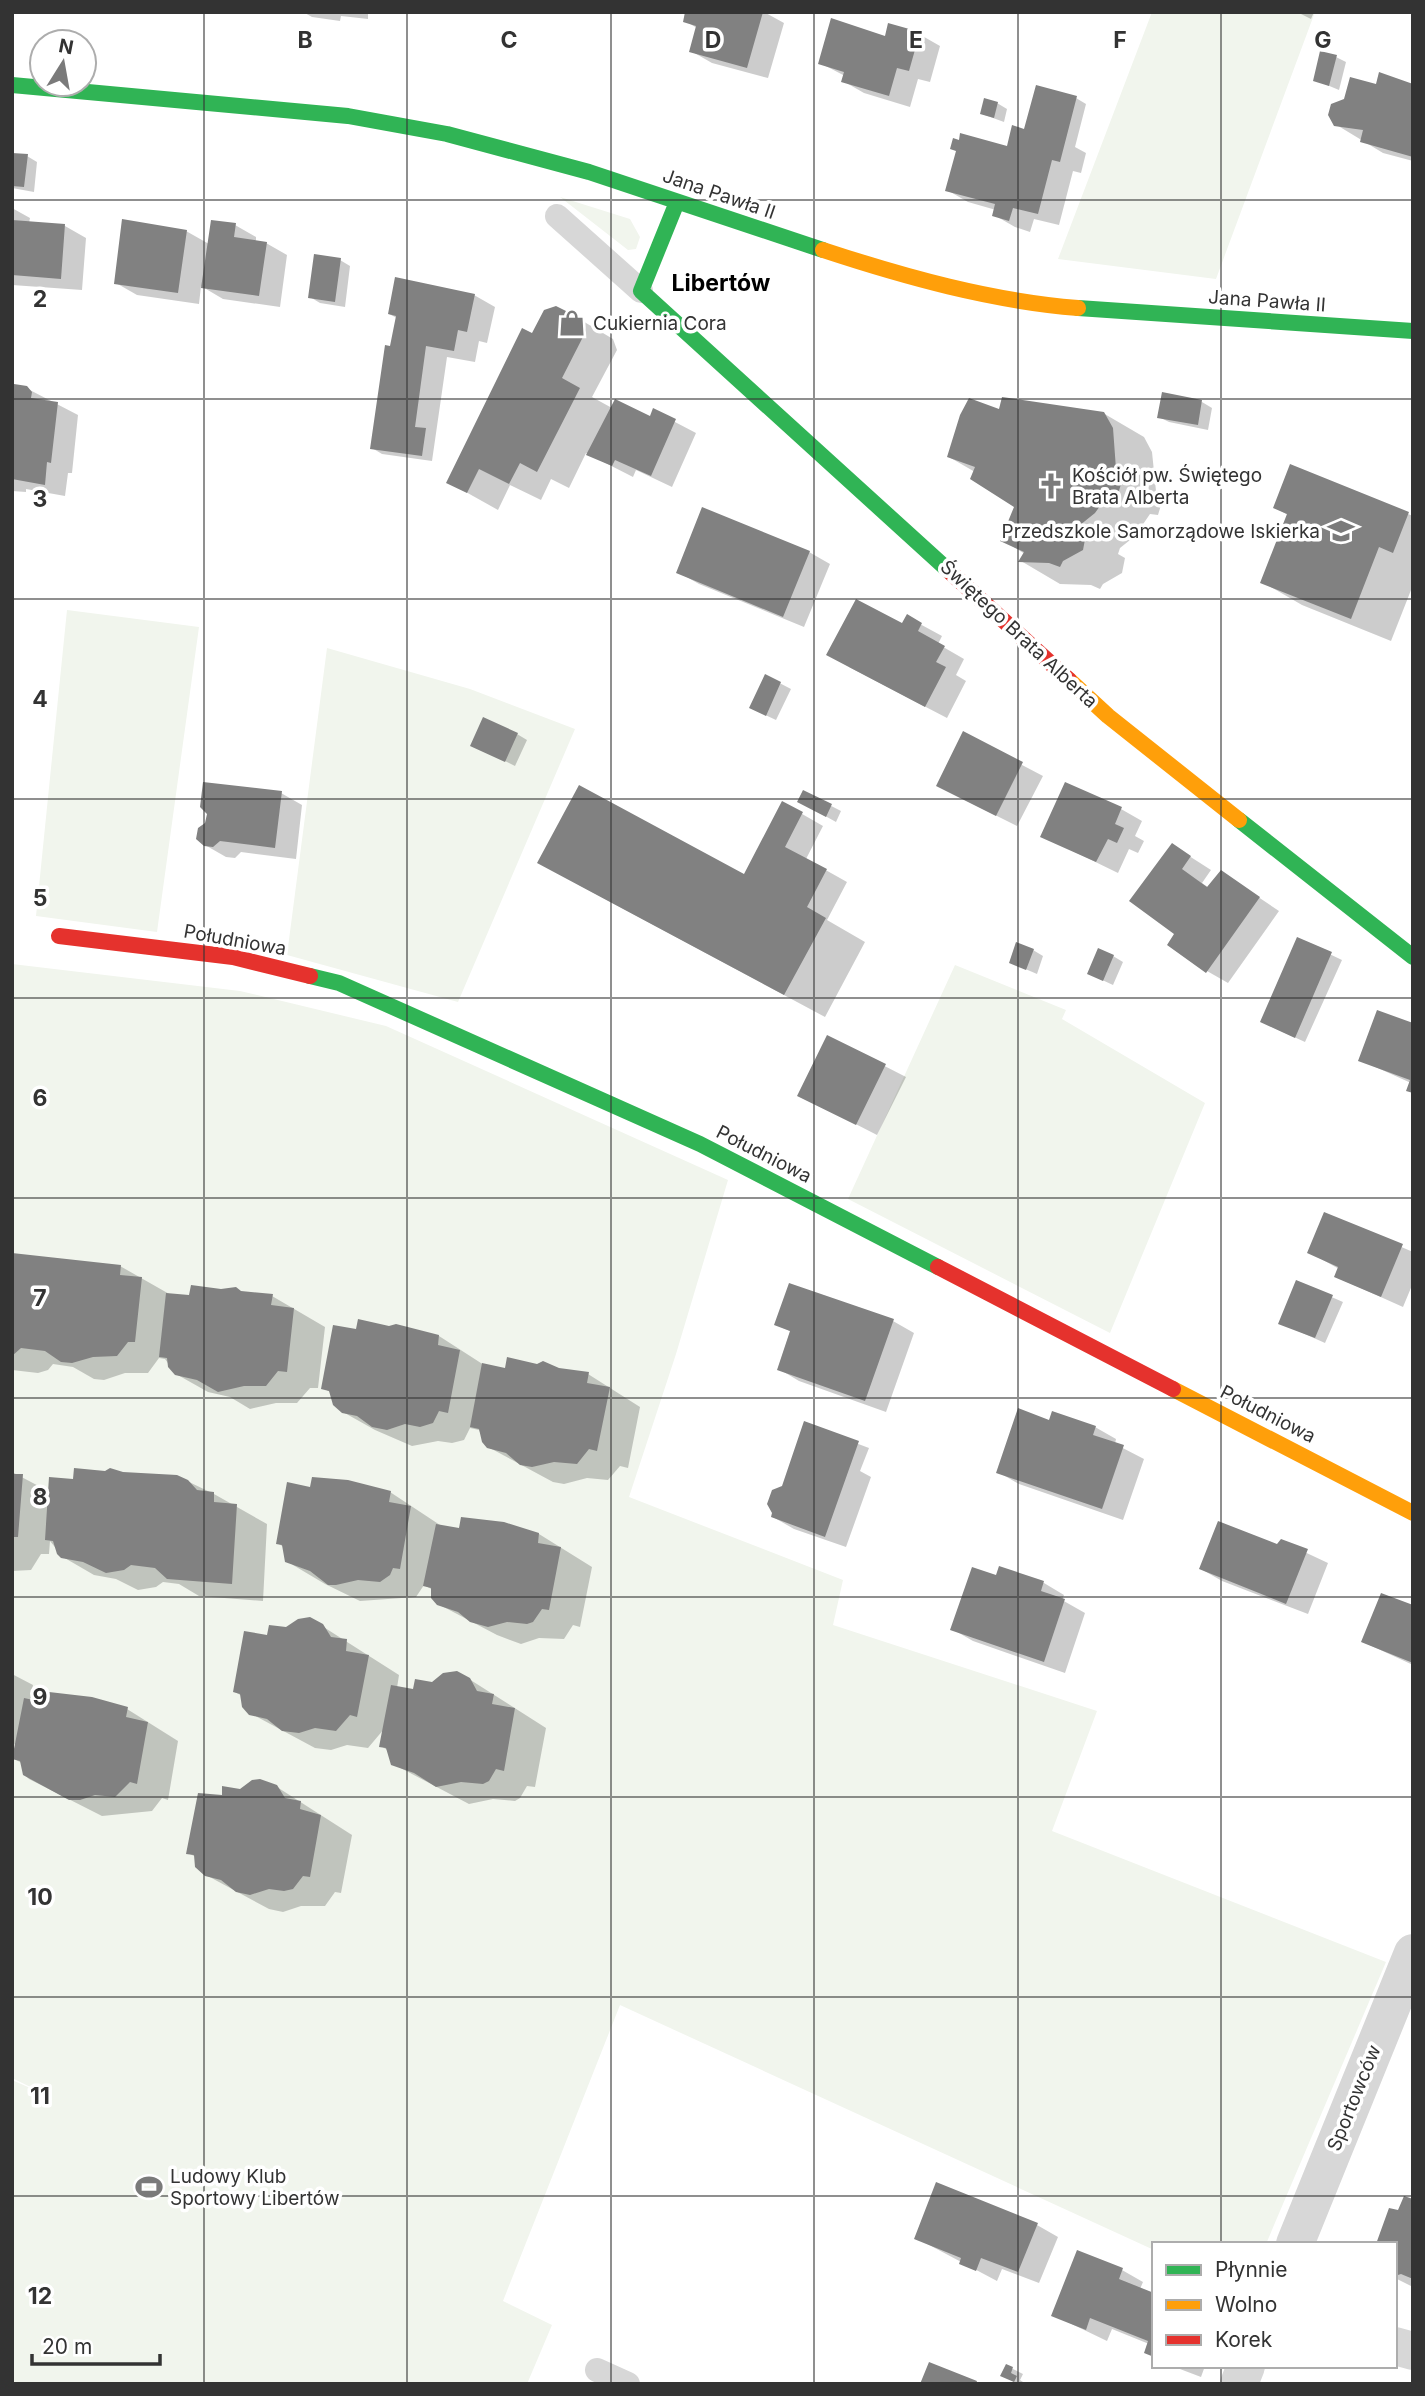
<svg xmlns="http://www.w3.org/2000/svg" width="1425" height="2396" viewBox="0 0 1425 2396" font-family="Inter,sans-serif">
	<rect width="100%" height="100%" fill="#fff"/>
	<path fill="#f1f5ed" d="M1152 12H1315L1216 279 1058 259Z
		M560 197 630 219 640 237 636 249 628 250Z
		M67 610 199 627 157 932 36 916Z
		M327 648 470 689 575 729 458 1002 287 955Z
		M12 964 240 991 386 1026 728 1180 676 1354 629 1497 843 1580 833 1625 1097 1711 1052 1831 1386 1962 1266 2244H1154V2250L620 2005 503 2301 552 2325 527 2384H12V2080L53 2098 12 2078Z
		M955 965 1066 1010 1062 1019 1205 1103 1110 1333 848 1199Z"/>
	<path fill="#0003" d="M303 12H368V19L341 16 340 21 312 17Z
		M687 12H764L784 23 768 78 712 63 691 51 697 28 685 21Z
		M1297 12H1314L1311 19Z
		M919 34 940 46 930 82 918 79 910 107 864 93 843 81 845 76 820 63 886 38Z
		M1336 57 1346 62 1339 90 1315 80Z
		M1413 85V161L1383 153 1335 124 1377 86Z
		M1076 98 1086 104 1075 147 1086 153 1081 173 1073 171 1059 225 1034 219 1030 232 1015 227 994 215 996 210 968 202 947 190 1008 148 1026 130Z
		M997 103 1007 109 1004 122 982 114Z
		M12 155 27 156 37 162 34 192 12 188Z
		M12 208 30 218 29 223 65 226 86 238 82 290 12 285Z
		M235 225 256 237V242L266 243 287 255 280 307 223 299 201 286 199 304 137 295 116 283 186 231 209 244Z
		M340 260 350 266 345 307 320 303 310 297Z
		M474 295 495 307 487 343 479 341 475 362 447 357 432 461 382 454 372 448 397 318 389 314Z
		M581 320 613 339 617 350 592 397 612 408 651 418 654 411 696 433 672 487 636 470 633 477 586 453 569 488 551 479 541 500 510 485 498 510 448 482 533 335Z
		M15 386 26 388 78 415 72 473H68L65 496 26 489V492L12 491Z
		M1202 402 1212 408 1208 430 1169 422 1159 417Z
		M1000 411 1103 413 1144 437 1152 452 1156 491 1164 495 1158 515 1150 514 1135 536 1120 548 1118 554 1125 558 1122 573 1103 584 1100 589 1091 585 1060 584 1021 561 1025 554 1002 540 1016 507 975 472 949 457Z
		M1291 467 1413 516V585L1391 641 1302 605 1262 582 1288 515 1275 508Z
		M809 552 830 564 804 627 699 584 678 572Z
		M907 617 942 636 938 644 964 659 956 675 966 681 947 718 849 667 903 625Z
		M766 676 791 689 776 720 761 713Z
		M517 734 527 740 515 766 481 749Z
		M963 734 1043 776 1017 826 959 797Z
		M804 792 841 811 836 822 809 807Z
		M281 793 302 805 296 859 241 852 235 858 226 857 205 845Z
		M783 803 823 826 806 859 847 882 827 920 865 942 825 1017 579 885 745 876Z
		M1121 809 1142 821 1135 836 1144 841 1138 853 1129 849 1118 873 1042 836Z
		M1172 845 1211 870 1202 883 1209 888 1221 872 1279 911 1228 983 1207 971 1177 933Z
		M1298 939 1342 960 1305 1042 1272 1027Z
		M1033 950 1043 956 1037 974 1011 963Z
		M1113 956 1123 962 1113 985 1100 979Z
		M1413 1023 1411 1083 1360 1060Z
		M828 1037 906 1077 877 1135 799 1095Z
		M1325 1214 1413 1252V1283L1403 1307 1336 1277 1339 1269 1309 1252Z
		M12 1256 120 1266 171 1295 191 1297 242 1293 272 1296 325 1327 318 1388H310L297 1403H276L250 1409 230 1397 208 1392 176 1374 165 1359 159 1358 148 1373H125L104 1380 94 1379 73 1367 53 1364 48 1370 38 1373 12 1370Z
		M1297 1282 1343 1302 1325 1343 1280 1323Z
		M893 1321 914 1333 886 1412 799 1381 779 1369 792 1332 776 1325Z
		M357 1331 439 1336 484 1365 507 1370H558L588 1374 640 1407 628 1468 620 1466 608 1480 587 1478 564 1484 553 1482 488 1447 479 1430 470 1428 464 1440 452 1443 438 1441 412 1446 375 1430 343 1412 332 1393 323 1388Z
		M805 1424 869 1448 860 1471 871 1477 846 1547 794 1529 773 1517Z
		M1095 1427 1116 1439 1115 1444 1144 1459 1123 1520 1019 1484 998 1472Z
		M12 1472 50 1492 74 1481 122 1474 187 1481 214 1494 267 1524 263 1601 199 1596 179 1584 163 1582 156 1587 138 1590 116 1579 94 1575 63 1557 50 1541 49 1554H41L31 1570 12 1571Z
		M312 1489 390 1492 443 1527 539 1534 592 1567 580 1627 573 1625 564 1639 539 1638 521 1644 497 1635 438 1604 433 1590 424 1585 416 1597 360 1601 325 1584 293 1565 284 1554V1547L277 1543Z
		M1281 1541 1328 1563 1308 1614 1222 1581 1201 1569 1278 1546Z
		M1001 1568 1044 1583 1064 1595 1062 1600 1085 1613 1065 1673 973 1641 952 1629 997 1577Z
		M1413 1607V1665L1363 1642Z
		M322 1626 399 1675 397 1688 415 1691 433 1684 469 1679 546 1728 535 1787 527 1786 520 1798 515 1801 493 1799 469 1804 393 1764 389 1751 381 1746 384 1729 368 1748 347 1745 331 1750 315 1748 250 1713 242 1696 235 1692 268 1637 287 1629Z
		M12 1674 33 1685 30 1701 127 1709 178 1741 168 1800 162 1798 152 1811 102 1816 29 1779 24 1774 22 1763 14 1759 18 1739 12 1748Z
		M277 1787 352 1835 341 1893 335 1892 325 1906H301L283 1912 269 1909 206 1875 196 1857 188 1853 223 1797 240 1791Z
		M1413 2201V2287L1395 2278 1399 2212Z
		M1037 2225 1058 2237 1039 2283 1002 2269 997 2281 916 2238Z
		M1122 2270 1143 2282 1140 2289 1149 2344 1112 2329 1107 2341 1053 2315Z
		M1007 2366 1023 2374 1020 2380 1026 2384H1018L1003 2376Z
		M1172 2366H1205L1201 2377Z"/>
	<path fill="#818181" d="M685 12H763L747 68 689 52 696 26 683 22Z
		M831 18 885 36 888 23 920 32 909 71 897 68 889 96 841 82 844 72 818 64Z
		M1320 51 1337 55 1329 86 1313 81Z
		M1379 72 1413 84V157L1360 142 1363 130 1334 126 1328 115 1331 104 1344 99 1350 77 1376 84Z
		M1036 85 1077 96 1060 162 1052 160 1038 214 1013 208 1009 221 992 216 995 204 945 191 956 151 950 149 953 138 959 140 960 133 1007 146 1012 125 1024 129Z
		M984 98 998 102 994 118 980 114Z
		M12 153 28 154 24 187 12 186Z
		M122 219 187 230 178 293 114 284Z
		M12 220 65 224 61 279 12 275Z
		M211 220 236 223 234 237 267 242 259 296 201 288Z
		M314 254 341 258 335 302 308 298Z
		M395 277 475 294 467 332 458 330 454 351 426 346 415 427 426 428 422 456 370 449 385 345 390 346 396 316 388 314Z
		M556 306 582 319 586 331 562 378 580 388 537 472 520 463 509 484 479 469 467 493 446 483 522 328 532 333 544 310Z
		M14 384 27 386 32 392 31 398 58 402 51 463 47 462 45 485 12 479Z
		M1162 392 1202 400 1198 425 1157 418Z
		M1002 397 1104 412 1113 428 1116 469 1125 471 1118 494 1110 492 1095 513 1080 525 1078 533 1086 534 1083 550 1063 561 1060 567 1049 563 1018 562 1024 552 1000 541 1014 507 970 479 975 467 947 457 960 415 969 398 999 409Z
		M615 399 650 416 653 408 676 419 651 476 615 460 612 466 586 455Z
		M1290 464 1409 512 1393 553 1379 547 1351 619 1260 583 1287 514 1273 508Z
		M702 507 810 551 783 617 676 573Z
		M856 599 902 623 907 614 922 623 918 631 945 646 936 662 946 667 925 707 826 655Z
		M765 674 781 682 766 716 749 708Z
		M483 717 518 733 505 762 470 746Z
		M963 731 1023 762 996 816 936 786Z
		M203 782 282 791 275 848 220 841 213 847 204 846 196 839 198 828 205 823 207 814 200 807Z
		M1065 782 1122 807 1115 824 1124 828 1117 843 1108 839 1096 862 1040 837Z
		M579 785 744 874 782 801 803 812 785 847 827 869 807 907 826 918 784 995 537 863Z
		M803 790 832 804 826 817 797 802Z
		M1172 843 1191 856 1182 869 1207 887 1221 870 1260 897 1206 973 1167 945 1174 934 1129 901Z
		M1297 937 1332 952 1295 1038 1260 1022Z
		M1016 942 1034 949 1026 970 1009 963Z
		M1098 948 1114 955 1103 981 1087 974Z
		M1377 1010 1413 1023V1093L1406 1091 1410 1080 1358 1061Z
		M827 1035 886 1064 856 1125 797 1096Z
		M1324 1212 1403 1244 1381 1297 1334 1277 1338 1267 1307 1253Z
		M12 1253 121 1265 120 1275 142 1277 135 1342H128L117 1356 93 1357 72 1363 61 1362 45 1351 21 1348 12 1356Z
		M1296 1280 1333 1295 1315 1338 1278 1324Z
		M789 1283 894 1319 865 1401 777 1370 790 1331 774 1325Z
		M191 1285 221 1289 236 1287 241 1291 273 1294 271 1305 294 1308 287 1372 278 1371 266 1386H244L218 1392 197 1380 175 1375 168 1367 167 1358 159 1357 166 1293 189 1295Z
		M358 1319 389 1326 396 1324 439 1335 438 1345 460 1350 448 1413 439 1411 433 1423 420 1427 405 1424 387 1430 372 1427 357 1416 342 1413 333 1405 329 1391 321 1389 333 1325 356 1329Z
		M507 1357 537 1364 543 1361 559 1368 589 1372 587 1383 610 1387 597 1451 589 1449 577 1464 554 1462 532 1467 520 1465 506 1453 487 1448 482 1442 479 1429 470 1427 482 1363 505 1368Z
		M1018 1408 1049 1420 1052 1411 1096 1426 1093 1435 1124 1445 1102 1509 996 1473Z
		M804 1421 859 1441 825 1537 771 1517 772 1513 767 1504 772 1490 782 1486Z
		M74 1468 105 1471 110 1468 123 1472 177 1475 188 1480 197 1490 214 1492V1502L237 1504 232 1584 167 1579 155 1568 131 1565 124 1570 106 1573 83 1562 61 1558 57 1554 53 1541 45 1540 49 1477 73 1479Z
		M12 1474H23L18 1537H12Z
		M312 1477 348 1480 391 1491 389 1502 411 1506 400 1569 393 1568 390 1575 380 1582 358 1580 336 1585H328L310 1571 285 1562 282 1545 276 1544 287 1482 310 1487Z
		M461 1517 504 1522 539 1533 538 1543 561 1547 549 1610 542 1609 533 1622 527 1624 507 1622 488 1627 470 1622 458 1612 437 1605 431 1598V1588L423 1586 436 1524 459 1528Z
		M1218 1521 1277 1544 1281 1539 1308 1549 1286 1604 1199 1569Z
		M999 1566 1044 1581 1041 1591 1065 1599 1044 1662 950 1630 972 1567 996 1575Z
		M1381 1593 1413 1605V1663L1361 1642Z
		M310 1617 323 1624 331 1637 347 1639 346 1651 369 1655 357 1717 350 1715 336 1731 315 1728 299 1733 282 1731 267 1719 249 1715 242 1707 240 1694 233 1692 244 1631 267 1635 269 1625 286 1627 298 1619Z
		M457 1671 470 1678 477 1691 494 1694 492 1704 515 1708 504 1771 496 1769 489 1781 483 1784 461 1782 436 1787 414 1773 391 1765 386 1748 379 1747 391 1685 413 1689 415 1679 432 1682 443 1673Z
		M49 1692 92 1697 128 1707 126 1717 148 1722 137 1784 130 1782 115 1797 95 1795 80 1800H69L23 1775 20 1761 12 1759 24 1698 47 1703Z
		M260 1779 277 1785 285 1798 301 1801 300 1809 321 1815 310 1877 303 1876 293 1889 284 1891 269 1889 250 1895 236 1892 221 1880 205 1876 195 1867 194 1855 186 1854 198 1793 222 1795V1786L240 1789 252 1780Z
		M936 2182 1038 2223 1018 2272 981 2258 976 2271 959 2264 961 2258 914 2239Z
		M1404 2196 1413 2199V2279L1401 2274 1395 2276V2244H1376L1389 2208 1398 2210Z
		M1077 2250 1123 2268 1119 2279 1154 2293V2357L1144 2353 1148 2341 1090 2318 1086 2330 1051 2316Z
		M929 2362 977 2381 976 2384H920Z
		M1006 2364 1013 2367 1011 2373 1017 2376 1014 2382 1000 2376Z"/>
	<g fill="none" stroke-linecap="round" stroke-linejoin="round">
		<path stroke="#d7d7d7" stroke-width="24" d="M557 216 641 291
			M597 2370 628 2384"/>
		<path stroke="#d7d7d7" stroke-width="38" d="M1295 2244 1413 1953
			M1395 2346 1413 2351
			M1239 2384 1246 2366"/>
		<path stroke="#30b455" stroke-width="16" d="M12 85 348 116 447 134 589 172 823 250
			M677 202 641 291 949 571
			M1078 308 1413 331
			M1239 820 1413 957
			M310 976 339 983 700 1144 938 1267"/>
		<path stroke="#ff9f0a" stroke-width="16" d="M823 250C905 277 991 301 1078 308
			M1069 680 1108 716 1239 820
			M1173 1389 1413 1513"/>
		<path stroke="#e5322d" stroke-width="16" d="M949 571 1069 680
			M59 936 233 957 310 976
			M938 1267 1173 1389"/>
	</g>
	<path fill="none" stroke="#333" stroke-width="2" stroke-opacity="0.55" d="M204 12V2384M407 12V2384M611 12V2384M814 12V2384M1018 12V2384M1221 12V2244M12 200H1413M12 399H1413M12 599H1413M12 799H1413M12 998H1413M12 1198H1413M12 1398H1413M12 1597H1413M12 1797H1413M12 1997H1413M12 2196H1413M1221 2366V2384"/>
	<defs>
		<g id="shop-bare" transform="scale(2.1)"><path d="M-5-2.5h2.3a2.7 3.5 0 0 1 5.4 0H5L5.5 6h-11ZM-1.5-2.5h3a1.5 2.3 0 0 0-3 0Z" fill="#7a7a7a" stroke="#fff" stroke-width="2.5" paint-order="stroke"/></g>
		<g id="church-bare" transform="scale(2.1)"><path d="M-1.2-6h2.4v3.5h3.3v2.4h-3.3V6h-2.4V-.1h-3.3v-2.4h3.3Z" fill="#7a7a7a" stroke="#fff" stroke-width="2.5" paint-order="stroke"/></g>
		<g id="school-bare" transform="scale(2.1)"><path d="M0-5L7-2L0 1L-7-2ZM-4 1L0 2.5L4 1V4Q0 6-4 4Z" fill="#7a7a7a" stroke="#fff" stroke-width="2.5" paint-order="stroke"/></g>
		<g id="stadium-bare" transform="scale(2.1)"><path d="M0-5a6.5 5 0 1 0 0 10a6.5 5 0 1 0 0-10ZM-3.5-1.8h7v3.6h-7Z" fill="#7a7a7a" stroke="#fff" stroke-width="2.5" paint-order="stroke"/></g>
	</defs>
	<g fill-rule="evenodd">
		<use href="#shop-bare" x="572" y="323"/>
		<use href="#church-bare" x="1051" y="486"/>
		<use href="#school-bare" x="1341" y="531"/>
		<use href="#stadium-bare" x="149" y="2187"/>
	</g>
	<g text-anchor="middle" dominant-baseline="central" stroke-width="7" stroke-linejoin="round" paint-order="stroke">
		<g font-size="19" fill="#333" stroke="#fff">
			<text transform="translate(719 194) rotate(19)">Jana Pawła II</text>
			<text transform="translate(1267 301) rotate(4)">Jana Pawła II</text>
			<text transform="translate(1019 634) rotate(43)">Świętego Brata Alberta</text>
			<text transform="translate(235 940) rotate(10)">Południowa</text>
			<text transform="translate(764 1154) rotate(27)">Południowa</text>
			<text transform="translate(1268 1414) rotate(27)">Południowa</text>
			<text transform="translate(1354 2098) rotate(-68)">Sportowców</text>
		</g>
		<g font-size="19" fill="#333" stroke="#fff" text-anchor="start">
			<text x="593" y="323">Cukiernia Cora</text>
			<text x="1072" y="475">Kościół pw. Świętego<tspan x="1072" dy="22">Brata Alberta</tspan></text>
			<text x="1320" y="531" text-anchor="end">Przedszkole Samorządowe Iskierka</text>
			<text x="170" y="2176">Ludowy Klub<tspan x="170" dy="22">Sportowy Libertów</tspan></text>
		</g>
		<g font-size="23" font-weight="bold" fill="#000" stroke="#fff">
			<text x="721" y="283">Libertów</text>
		</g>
	</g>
	<g font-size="23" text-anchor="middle" font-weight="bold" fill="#333" stroke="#fff" stroke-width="7" stroke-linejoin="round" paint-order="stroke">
		<text x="305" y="48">B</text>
		<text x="509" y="48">C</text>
		<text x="713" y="48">D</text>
		<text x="916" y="48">E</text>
		<text x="1120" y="48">F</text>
		<text x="1323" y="48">G</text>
		<text x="40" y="307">2</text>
		<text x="40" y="507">3</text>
		<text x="40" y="707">4</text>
		<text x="40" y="906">5</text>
		<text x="40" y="1106">6</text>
		<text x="40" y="1306">7</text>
		<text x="40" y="1505">8</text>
		<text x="40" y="1705">9</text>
		<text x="40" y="1905">10</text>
		<text x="40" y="2104">11</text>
		<text x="40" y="2304">12</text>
	</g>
	<rect width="1425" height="2396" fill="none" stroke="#333333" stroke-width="28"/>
	<rect x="1152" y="2242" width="245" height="126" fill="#ffffff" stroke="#adadad" stroke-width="2"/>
	<rect x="1166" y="2265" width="35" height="10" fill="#30b455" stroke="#adadad" stroke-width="2"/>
	<text x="1215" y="2277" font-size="21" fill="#333333">Płynnie</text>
	<rect x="1166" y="2300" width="35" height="10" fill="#ff9f0a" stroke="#adadad" stroke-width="2"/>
	<text x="1215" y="2312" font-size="21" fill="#333333">Wolno</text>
	<rect x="1166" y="2335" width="35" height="10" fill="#e5322d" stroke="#adadad" stroke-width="2"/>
	<text x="1215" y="2347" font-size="21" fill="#333333">Korek</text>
	<g transform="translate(63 63) rotate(11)"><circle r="33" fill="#ffffff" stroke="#adadad" stroke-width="2"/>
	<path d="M0-5L12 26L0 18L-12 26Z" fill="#7a7a7a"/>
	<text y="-10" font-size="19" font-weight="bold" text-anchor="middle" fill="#333333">N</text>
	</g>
	<path d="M32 2354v10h128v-10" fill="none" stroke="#333333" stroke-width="3.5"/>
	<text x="42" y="2354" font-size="21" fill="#333333" stroke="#ffffff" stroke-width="5" paint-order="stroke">20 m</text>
</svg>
